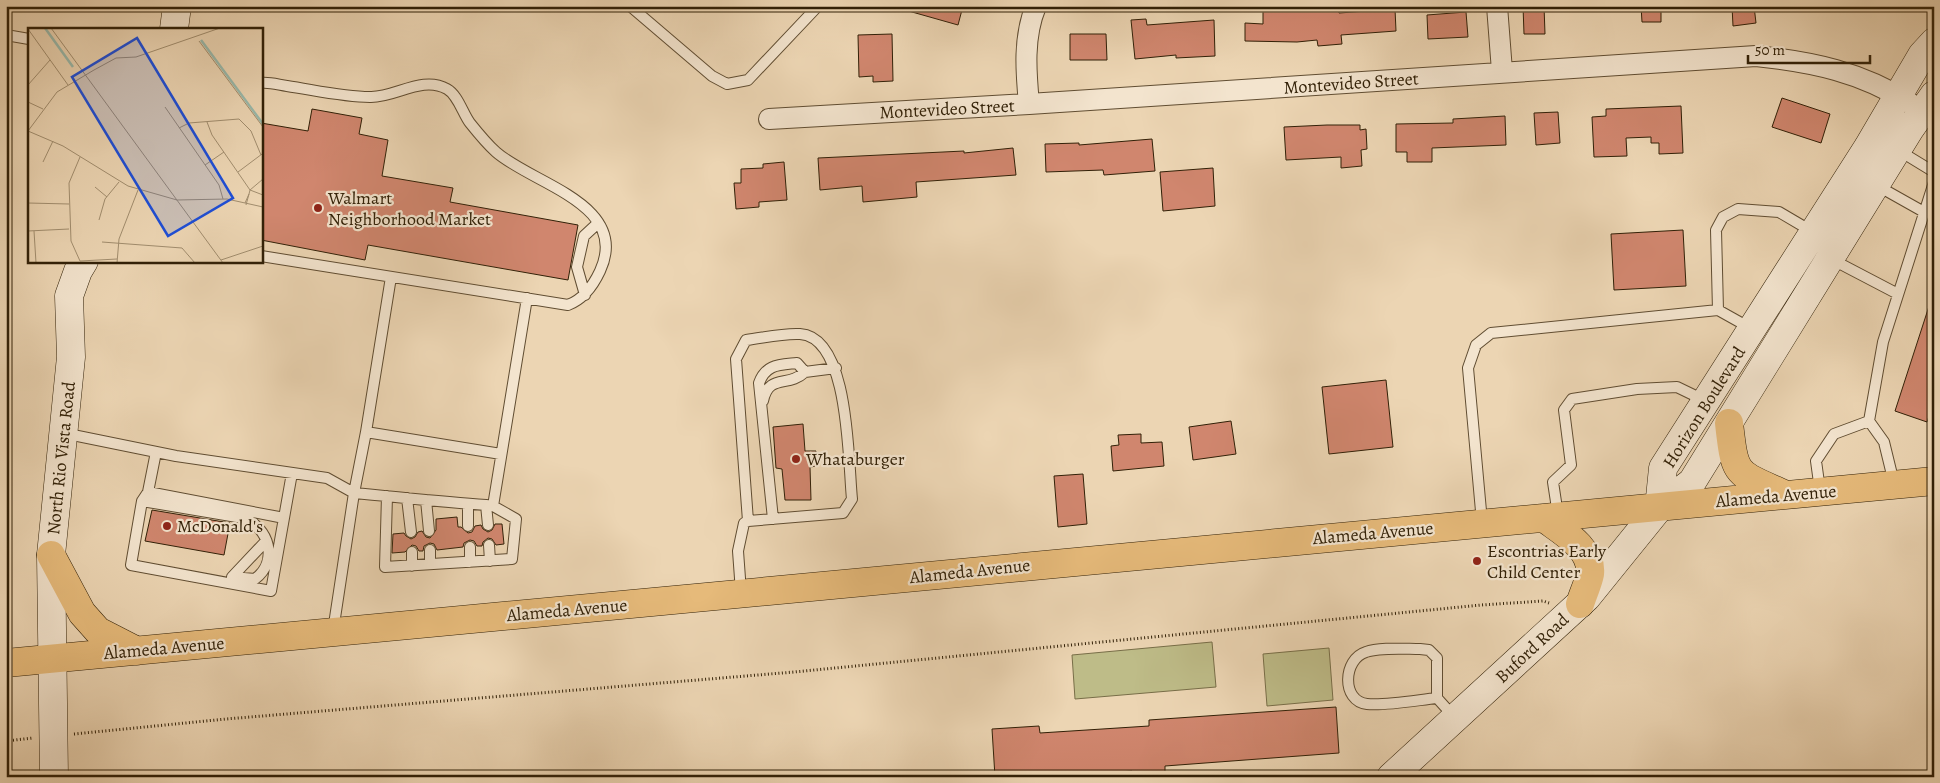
<svg xmlns="http://www.w3.org/2000/svg" width="1940" height="783" viewBox="0 0 1940 783" font-family="Alegreya,serif">
	<rect width="100%" height="100%" fill="#ecd5b3"/>
	<filter id="stains"><feTurbulence type="fractalNoise" baseFrequency=".004" numOctaves="4"/><feColorMatrix values="0 0 0 0 .2 0 0 0 0 .09 0 0 0 0 .02 0 0 0 .5 -.17"/></filter>
	<radialGradient id="worn" r=".72"><stop offset=".6" stop-color="#630" stop-opacity="0"/><stop offset="1" stop-color="#630" stop-opacity=".3"/></radialGradient>
	<path fill="#bebc88" stroke="#786e48" d="M1212 642 1216 687 1075 699 1072 655Z
		M1329 648 1333 700 1267 706 1263 654Z"/>
	<path fill="#d0866e" stroke="#312007" d="M905 6H963L958 25 905 10Z
		M1263 6H1338L1339 13 1395 9 1396 31 1341 35 1342 44 1318 46 1317 40 1297 42 1245 41V23L1263 24Z
		M1523 6H1544L1545 34H1524Z
		M1641 6H1661V22H1642Z
		M1732 6H1754L1756 23 1733 26Z
		M1466 12 1468 37 1428 39 1427 15Z
		M1146 19 1147 25 1214 20 1215 56 1176 58V55L1135 59 1131 20Z
		M892 34 893 81 873 82V76L859 77 858 35Z
		M1070 34H1106L1107 60H1070Z
		M1782 98 1830 114 1821 143 1772 127Z
		M1681 106 1683 153 1659 154V143H1651V137L1626 138 1627 156 1594 157 1592 117 1606 116V109Z
		M312 109 362 118 359 134 388 140 382 176 453 188 450 202 578 225 568 280 368 245 365 260 261 240V123L308 131Z
		M1558 112 1560 143 1536 145 1534 113Z
		M1505 116 1506 145 1432 148V162H1407V152H1396V124L1453 123V119Z
		M1327 125H1360V130L1366 129 1367 149 1361 150 1362 166 1341 168V157L1286 160 1284 127Z
		M1152 139 1155 171 1104 175 1103 170 1046 172 1045 144 1079 143V145Z
		M1013 148 1016 175 916 182 917 197 863 202 862 186 820 190 818 158 964 151V153Z
		M784 162 787 200 759 202V207L736 209 734 183H741V169L763 168V164Z
		M1213 168 1215 206 1163 211 1160 172Z
		M1683 230 1686 286 1614 290 1611 234Z
		M1931 300 1934 301V401L1927 422 1895 411Z
		M1386 380 1393 447 1329 454 1322 387Z
		M1231 421 1236 454 1193 460 1189 427Z
		M803 424 805 451H816L817 466 810 467 811 500H785L782 469 776 468 773 427Z
		M1141 434V443L1162 442 1164 466 1113 471 1111 446 1119 445 1118 435Z
		M1083 474 1087 524 1058 527 1054 476Z
		M152 510 230 523 224 555 145 541Z
		M457 517 458 527H461L468 533 472 532 475 526 481 525 483 529 488 532 492 530 495 524H502L504 544 496 545 492 539 488 538 483 542 482 546H477L474 541 470 540 464 543 463 547 437 550 434 544 430 543 424 546 423 551H419L416 546 412 545 405 552 392 553 393 534 404 533 406 536 411 539 415 537 418 532 422 531 426 537 430 538 436 530V519Z
		M1336 707 1339 753 1165 766V777H1132V771L1079 775V777H995L992 729 1039 726 1040 733 1149 726V720Z"/>
	<g fill="none" stroke-linecap="round" stroke-linejoin="round">
		<g stroke="#604d32" stroke-width="12">
			<path id="lane" d="M630 6 712 76 727 84 748 80 818 6
				M6 35 29 39
				M261 83C270 82 279 85 287 86 314 90 343 97 370 97 395 98 422 75 447 89 458 95 463 114 470 123 478 133 487 144 496 152 532 184 631 204 600 271 593 286 584 299 568 305L261 256
				M1898 150 1934 172
				M1876 185 1924 212
				M1831 259 1898 294
				M391 277 366 432 501 454
				M585 295 577 267 584 236 598 223
				M1752 329 1718 310 1716 230 1723 217 1738 209 1779 212 1813 232
				M763 401C769 373 788 388 805 372
				M366 432 354 493C398 497 442 502 486 505L493 506 516 519 512 559 385 567 387 496
				M63 433 176 456 327 478 354 493 333 631
				M156 452 148 492 142 501 131 565 271 591 292 473
				M1894 483 1884 442 1869 421 1883 342 1934 182
				M1820 490 1816 461 1834 434 1869 421
				M148 492 284 518
				M407 498 411 532
				M426 500 429 531
				M142 501 243 518C269 527 279 561 255 579L232 577
				M468 504V526
				M486 505 488 525
				M493 506 527 298
				M1558 515 1553 482 1571 465 1564 410 1572 399 1637 389 1677 387 1706 401
				M773 519 759 383C766 364 779 365 797 363L805 372 836 368
				M1482 522 1468 368 1476 345 1491 333 1718 310
				M489 545 490 561
				M470 547V562
				M430 550V564
				M412 552V566
				M232 577 266 541
				M741 592 738 551 744 523 748 521 736 359 746 340C763 338 782 333 800 334 850 337 848 462 852 499L843 513 748 521
				M1437 698C1418 700 1385 706 1367 704 1341 701 1343 659 1366 652 1379 647 1405 649 1420 649L1429 650 1437 658V698L1455 718"/>
		</g>
		<g stroke="#604d32" stroke-width="22">
			<path id="street" d="M1497 6 1502 71
				M1029 104C1026 72 1023 37 1036 6
				M769 119 1029 104 1756 56C1813 62 1861 72 1910 103"/>
		</g>
		<g stroke="#312007" stroke-width="29">
			<path id="secondary" d="M174 29 177 6
				M1659 508 1663 468 1868 147 1922 55 1934 42
				M54 777 51 555 71 357 69 296 78 271 84 261
				M1391 777 1587 597 1659 508 1692 482 1910 129 1934 95"/>
		</g>
		<g stroke="#312007" stroke-width="29">
			<path id="primary" d="M1729 423C1735 477 1735 472 1784 494
				M1544 518C1561 531 1593 548 1590 574 1588 584 1583 594 1580 604
				M51 555 82 613 98 631 137 651
				M6 663 1934 481"/>
		</g>
		<path stroke="#312007" stroke-width="3" stroke-dasharray="1 2.5" stroke-linecap="butt" d="M74 734 226 719 794 672 1481 605 1543 601 1549 603
			M6 741 33 738"/>
		<use href="#lane" stroke="#f3e4ce" stroke-width="10"/>
		<use href="#street" stroke="#f3e4ce" stroke-width="20"/>
		<use href="#secondary" stroke="#f3e4ce" stroke-width="28"/>
		<use href="#primary" stroke="#e6ba7a" stroke-width="28"/>
	</g>
	<g fill="#8f2418" stroke="#f3e4ce" stroke-width="2">
		<circle cx="318" cy="208" r="5"/>
		<circle cx="796" cy="459" r="5"/>
		<circle cx="167" cy="526" r="5"/>
		<circle cx="1477" cy="561" r="5"/>
	</g>
	<g text-anchor="middle" dominant-baseline="central" stroke-width="4.5" stroke-linejoin="round" paint-order="stroke">
		<g font-size="18" fill="#312007" stroke="#f3e4ce">
			<text transform="translate(1351 83) rotate(-4)">Montevideo Street</text>
			<text transform="translate(947 109) rotate(-3)">Montevideo Street</text>
			<text transform="translate(1704 407) rotate(-58)">Horizon Boulevard</text>
			<text transform="translate(61 458) rotate(-84)">North Rio Vista Road</text>
			<text transform="translate(1776 496) rotate(-5)">Alameda Avenue</text>
			<text transform="translate(1373 533) rotate(-5)">Alameda Avenue</text>
			<text transform="translate(970 571) rotate(-6)">Alameda Avenue</text>
			<text transform="translate(567 610) rotate(-5)">Alameda Avenue</text>
			<text transform="translate(164 648) rotate(-5)">Alameda Avenue</text>
			<text transform="translate(1532 648) rotate(-43)">Buford Road</text>
		</g>
		<g font-size="18" fill="#312007" stroke="#f3e4ce" text-anchor="start">
			<text x="328" y="198">Walmart<tspan x="328" dy="21">Neighborhood Market</tspan></text>
			<text x="806" y="459">Whataburger</text>
			<text x="177" y="526">McDonald's</text>
			<text x="1487" y="551">Escontrias Early<tspan x="1487" dy="21">Child Center</tspan></text>
		</g>
	</g>
	<g transform="translate(28 28)">
		<rect width="235" height="235" fill="#ecd5b3"/>
		<path fill="none" stroke="#99b9ab" stroke-width="2.5" d="M17 0 45 39M173 12 235 96"/>
		<path fill="none" stroke="#a18d6e" stroke-width="1" d="M23 0 195 235M0 1 40 57M171 13 235 99M0 57 22 32M0 74 15 81M137 79 191 157 195 171M179 94 184 107 222 162 221 166M151 100 161 95 211 91 223 103 233 127M0 103 29 64 66 42 88 30 108 29 192 0M0 103 35 118 100 158 149 172M52 129 41 155 43 213 52 233 89 231M15 134 25 113M177 137 196 124M210 144 234 126M235 151 222 162 235 167M67 159 79 169M149 172 199 171 235 179M0 175 41 176M217 175 221 166 218 177M71 192 77 171 91 154M0 203 41 201M6 203 8 235M74 214 154 220 167 235M193 232 235 218M89 235 91 211 110 162"/>
		<path fill="#1d4ed8" fill-opacity="0.15" stroke="#1d4ed8" stroke-width="2.5" d="M109 10 205 170 140 208 44 49Z"/>
		<rect width="235" height="235" fill="none" stroke="#312007" stroke-width="2.5"/>
	</g>
	<rect width="1940" height="783" fill="none" stroke="#ecd5b3" stroke-width="25"/>
	<rect x="8" y="8" width="1925" height="768" fill="none" stroke="#312007" stroke-width="2.5"/>
	<rect x="12" y="12" width="1915" height="758" fill="none" stroke="#312007"/>
	<path d="M1748 55v8h122v-8" fill="none" stroke="#312007" stroke-width="2.5"/>
	<text x="1755" y="55" font-size="15" fill="#312007" stroke="#f3e4ce" stroke-width="4" paint-order="stroke">50 m</text>
	<rect width="100%" height="100%" filter="url(#stains)"/>
	<rect width="100%" height="100%" fill="url(#worn)"/>
</svg>
